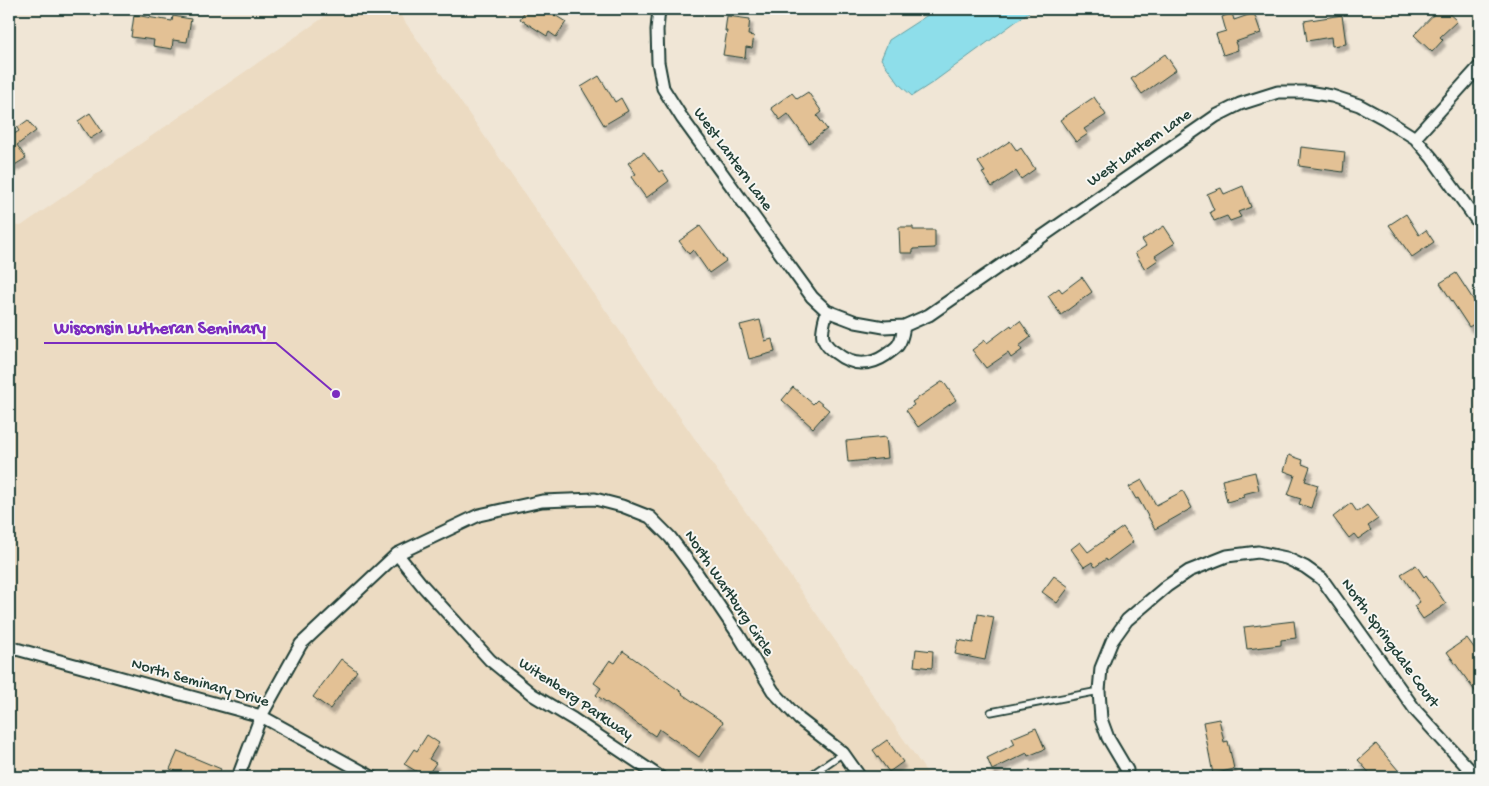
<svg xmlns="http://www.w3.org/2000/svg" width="1489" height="786" viewBox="0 0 1489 786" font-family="'Gochi Hand',sans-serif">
	<defs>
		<filter id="shadow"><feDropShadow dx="3" dy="5.5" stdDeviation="1" flood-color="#0004"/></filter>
	</defs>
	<rect width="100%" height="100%" fill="#f0e6d6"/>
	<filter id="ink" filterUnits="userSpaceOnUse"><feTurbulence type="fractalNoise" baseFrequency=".02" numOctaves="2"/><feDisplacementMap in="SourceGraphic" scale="10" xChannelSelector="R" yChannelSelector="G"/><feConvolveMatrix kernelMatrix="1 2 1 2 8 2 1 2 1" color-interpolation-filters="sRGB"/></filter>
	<g filter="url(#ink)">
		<path fill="#ecdbc2" d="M336 9H396L930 777H14L9 770V607L11 589V571L9 559V225L21 226Z"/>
		<path fill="#8edeea" stroke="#629ea1" d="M937 9H1033L932 83 912 96 900 85 881 59 889 40Z"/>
		<path fill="#e3c195" stroke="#1f3d34" filter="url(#shadow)" d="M526 9H545L566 22 556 37 549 32 547 36 520 19Z
			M1439 9H1444L1457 21 1440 37 1443 40 1432 52 1414 35Z
			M1232 13 1234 20 1254 13 1261 33 1235 42 1238 50 1223 55 1216 34 1226 31 1222 17Z
			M134 15 172 21 173 16 191 19 187 42 173 40 172 49 153 46 154 40 131 37Z
			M1342 15 1346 44 1332 46 1331 37 1307 41 1304 21Z
			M727 16 750 19 748 35 754 36 752 48 746 47 745 58 723 55 727 31H725Z
			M1165 54 1176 70 1142 94 1131 79Z
			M599 76 615 102 621 98 628 111 604 125 581 87Z
			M808 92 822 112 817 116 827 129 809 143 788 114 780 120 771 108 792 93 797 99Z
			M1094 97 1106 115 1084 129 1088 134 1076 142 1060 120Z
			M90 113 102 131 90 139 78 121Z
			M28 120 36 131 17 145 26 158 13 166 9 159V133L11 136 19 131 17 128Z
			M1010 141 1017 151 1021 148 1035 169 1021 179 1016 171 992 187 982 173 985 172 978 162Z
			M1301 147 1345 152 1343 172 1299 166Z
			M644 152 659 172 662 170 669 181 646 198 631 177 636 174 628 163Z
			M1243 186 1251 207 1238 212 1241 217 1230 221 1227 216 1214 221 1210 212 1214 210 1207 194 1221 188 1224 194Z
			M1406 214 1419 235 1426 230 1434 242 1412 257 1389 225Z
			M700 226 726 261 709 273 693 250 689 254 679 241Z
			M1164 226 1175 243 1155 256 1158 260 1145 269 1135 253 1146 246 1142 240Z
			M899 227H913V230H935V248L913 249V253H900Z
			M1456 273 1480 310V320L1469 327 1440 283Z
			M1082 277 1092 292 1061 315 1048 296 1059 288 1062 292Z
			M760 320 765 341 772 339 775 352 749 359 740 325Z
			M1020 321 1031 337 1019 346 1022 350 1011 358 1008 353 986 368 972 350 985 340 987 343 1011 325 1012 327Z
			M943 381 956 400 918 427 906 410 914 405 912 402Z
			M793 387 813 404 817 400 829 410 813 428 782 400Z
			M886 437 888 458 848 462 846 441Z
			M1289 455 1303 460 1302 464 1310 467 1305 481 1318 485 1311 508 1299 504 1301 499 1288 495 1295 475 1284 471Z
			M1255 472 1259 490 1243 494 1244 497 1227 502 1222 480Z
			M1142 480 1156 505 1183 491 1192 508 1155 529 1138 498 1136 499 1129 487Z
			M1351 503 1357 512 1367 505 1378 519 1368 526 1371 530 1358 539 1354 534 1349 538 1333 517Z
			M1123 527 1133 542 1107 561 1106 559 1095 567 1092 562 1084 567 1071 549 1080 542 1088 552Z
			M1416 565 1424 577 1426 575 1446 604 1423 619 1414 606 1420 602 1401 574Z
			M1054 576 1069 587 1057 603 1042 592Z
			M978 614 994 617 985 660 955 654 958 640 973 643Z
			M1294 621 1296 638 1281 640V645L1247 649 1244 627Z
			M1467 638 1480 656V698L1447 652Z
			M916 649 933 651 932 668 914 666Z
			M623 651 683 693 682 694 723 722 699 757 659 729 655 736 596 695 601 688 594 683 610 660 615 663Z
			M341 659 357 671 330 709 313 697Z
			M1219 719 1224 742 1228 741 1234 769 1213 774 1203 722Z
			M1036 728 1045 749 1028 756 1027 753 992 770 987 758 1015 744 1012 738Z
			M427 735 439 743 429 759 436 763 426 777 404 764 414 749 417 751Z
			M887 740 903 762 889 772 873 750Z
			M1376 744 1404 777H1387L1383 772 1377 777H1373L1358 760Z
			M178 751 221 769 217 777H190L170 769Z"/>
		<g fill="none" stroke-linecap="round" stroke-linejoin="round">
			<g stroke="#1f3d34" stroke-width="9">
				<path id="lane" d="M991 712 1099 691
					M808 777 843 753"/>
			</g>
			<g stroke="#1f3d34" stroke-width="15">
				<path id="street" d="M659 9 657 30 658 62 663 88 682 118 812 297 827 311 856 322 884 327 904 326 929 315 1216 116 1240 104 1278 92H1307L1332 96 1359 105 1385 119 1415 138 1432 158 1480 225
					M1415 138 1480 66
					M827 311C825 319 821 330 823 338 825 344 831 350 836 353 852 366 870 366 886 355 890 352 896 348 898 345 902 340 903 331 904 326
					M397 554 422 585 490 660 533 695 573 719 660 777
					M9 647 261 716 372 777
					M1127 770 1108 738 1101 719 1099 691 1101 668 1112 641 1127 620 1167 586 1189 571 1227 556 1258 552 1286 558 1305 567 1322 579 1416 711 1471 771 1480 777
					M238 777 261 716 301 644 397 554 479 515 542 501 595 499 622 506 650 517 670 537 694 569 738 634 773 691 799 719 843 753 860 777"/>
			</g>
			<use href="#lane" stroke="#f6f6f2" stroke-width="5.5"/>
			<use href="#street" stroke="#f6f6f2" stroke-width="11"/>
		</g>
	</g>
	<g text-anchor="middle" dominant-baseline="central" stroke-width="4" stroke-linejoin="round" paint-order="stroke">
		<g font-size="16" fill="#1f3d34" stroke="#f6f6f2">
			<text transform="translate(1140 149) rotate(-35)">West Lantern Lane</text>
			<text transform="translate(732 160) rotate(54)">West Lantern Lane</text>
			<text transform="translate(728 594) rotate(56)">North Wartburg Circle</text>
			<text transform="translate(1389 644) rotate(54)">North Springdale Court</text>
			<text transform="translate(200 684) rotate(16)">North Seminary Drive</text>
			<text transform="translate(575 700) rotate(34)">Witenberg Parkway</text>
		</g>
	</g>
	<path fill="none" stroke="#7b2cbf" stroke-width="2" d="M336 394L276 343H44"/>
	<circle fill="#7b2cbf" stroke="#f6f6f2" stroke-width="2" cx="336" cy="394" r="5"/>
	<g font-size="18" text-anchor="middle" font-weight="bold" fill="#7b2cbf" stroke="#f6f6f2" stroke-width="4" stroke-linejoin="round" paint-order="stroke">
		<text x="160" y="333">Wisconsin Lutheran Seminary</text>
	</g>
	<rect width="1489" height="786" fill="none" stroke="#f6f6f2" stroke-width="30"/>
	<rect x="15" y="15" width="1459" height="756" fill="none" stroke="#1f3d34" stroke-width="2" filter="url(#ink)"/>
</svg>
